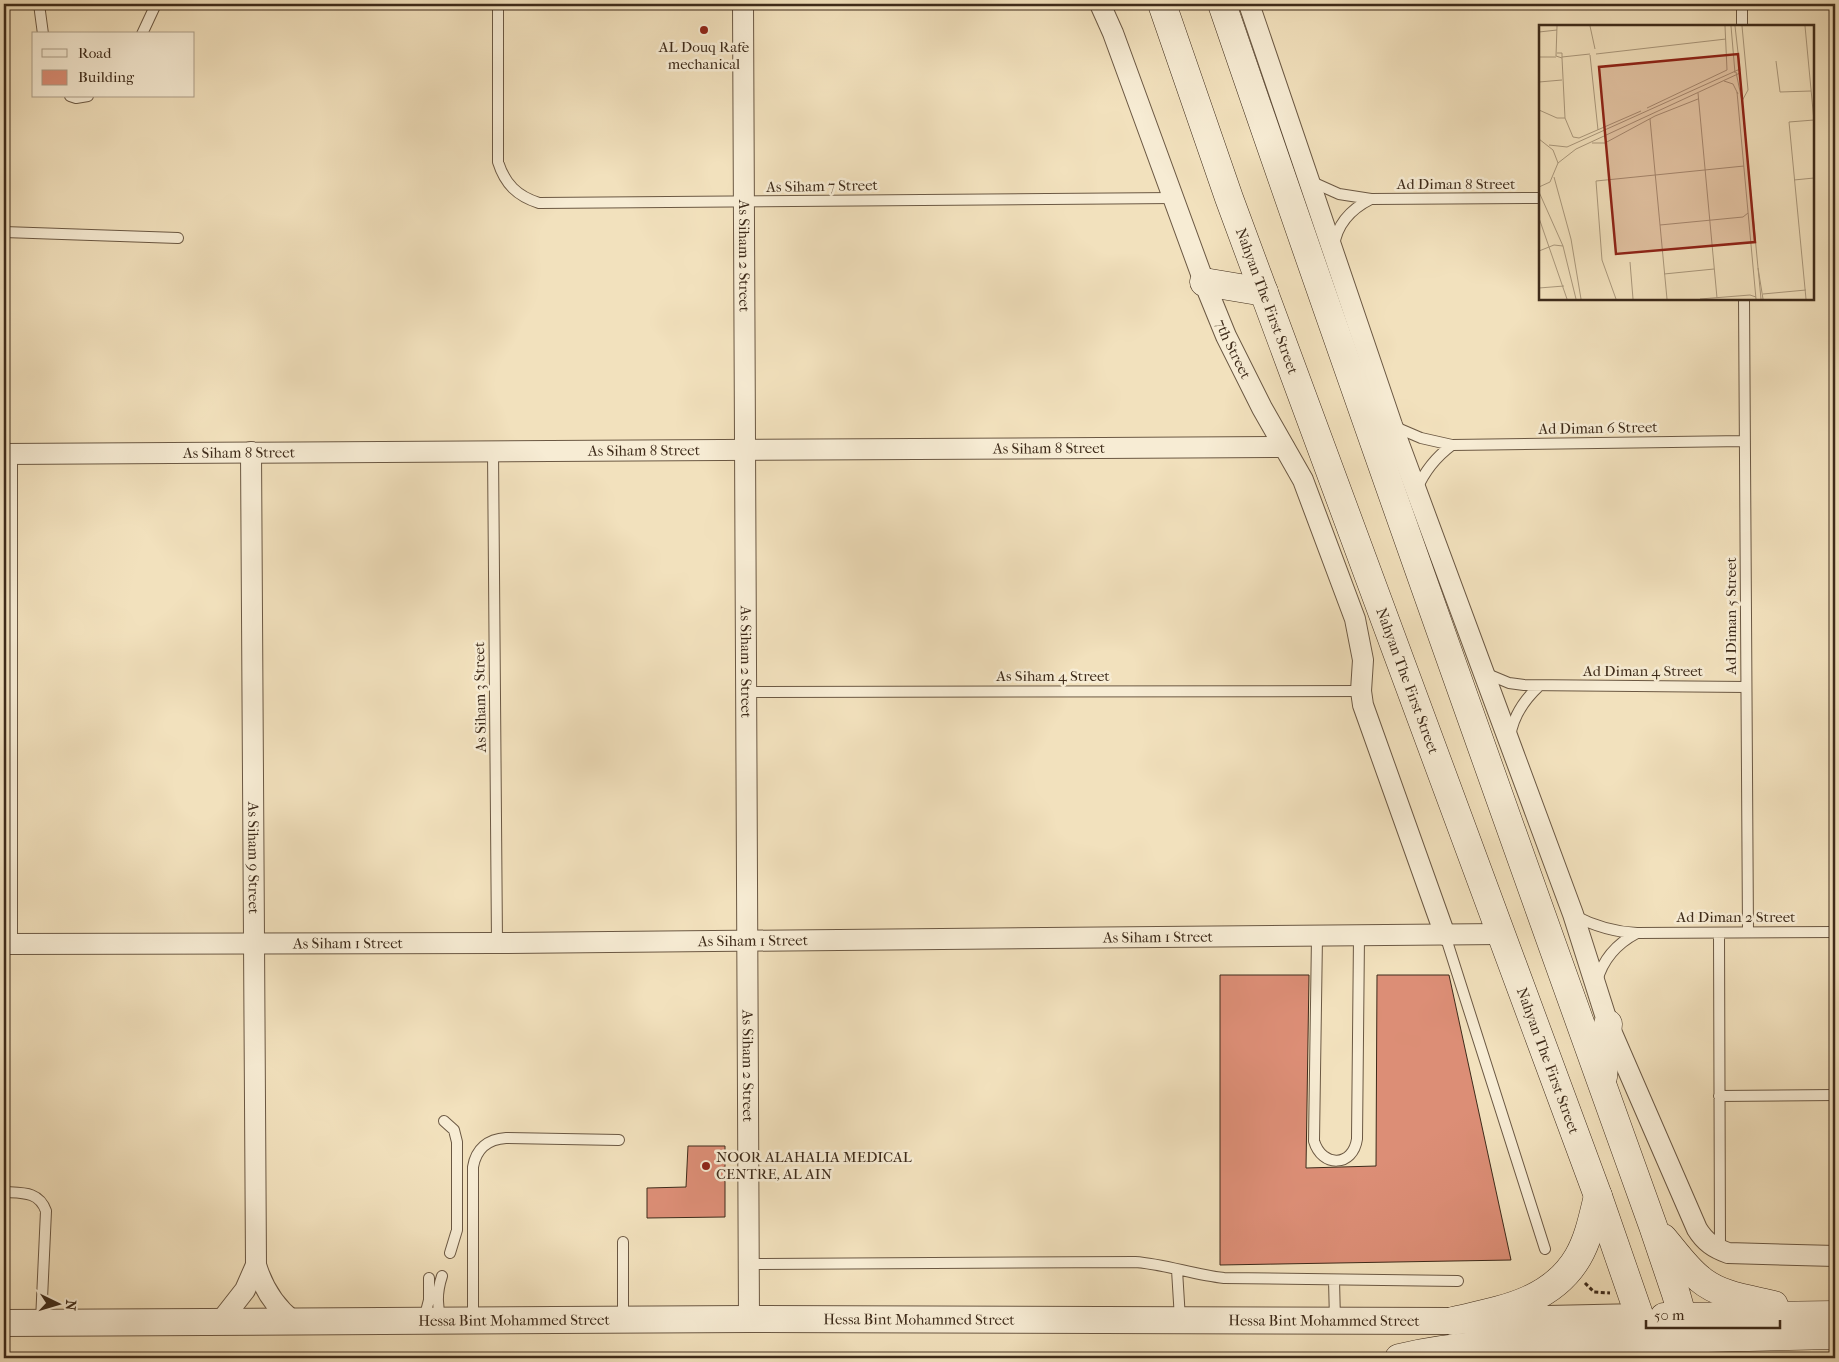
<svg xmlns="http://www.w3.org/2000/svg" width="1839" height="1362" viewBox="0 0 1839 1362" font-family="'IM FELL French Canon',serif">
	<rect width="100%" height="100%" fill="#f2e1bd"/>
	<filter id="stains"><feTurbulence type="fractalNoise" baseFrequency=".004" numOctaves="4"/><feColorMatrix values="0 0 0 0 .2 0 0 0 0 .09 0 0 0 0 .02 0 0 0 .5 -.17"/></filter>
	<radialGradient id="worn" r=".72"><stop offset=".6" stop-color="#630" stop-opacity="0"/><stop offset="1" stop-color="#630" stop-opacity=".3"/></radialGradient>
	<path fill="#dc8e76" stroke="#3e2b1a" d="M1220 975H1309L1306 1168 1376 1166 1377 975H1449L1511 1260 1220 1265Z
		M688 1146H725V1217L647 1218V1188L686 1187Z"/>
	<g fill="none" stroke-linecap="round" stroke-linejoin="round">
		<g stroke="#6b5843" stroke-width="12">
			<path id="service" d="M39 4 43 34
				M498 4V162C505 184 517 196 539 203L1174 198
				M1742 4V26
				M142 34 156 4
				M70 96 76 98 88 96
				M1310 181 1339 194 1371 199 1540 198
				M4 232 178 238
				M1334 246C1337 224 1351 209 1371 199
				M1744 299 1748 932
				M1393 426 1421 438 1452 445 1745 441
				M493 451 497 943
				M12 454V944
				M1417 489C1425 470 1436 457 1452 445
				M1485 673 1509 683 1524 685 1746 687
				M745 692 1361 691
				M1510 737C1513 716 1524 700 1539 686
				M1573 915C1594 926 1613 932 1637 933L1835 932
				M1719 933 1720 1250
				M1445 935 1545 1249
				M1317 936 1314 1141C1322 1168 1353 1167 1357 1139L1359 936
				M1597 981C1603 959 1616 944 1637 933
				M1719 1096 1835 1095
				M444 1121 454 1130 457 1142V1230L450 1253
				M4 1192C22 1193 39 1191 46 1211L41 1321
				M623 1242V1319
				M748 1264 1135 1262C1165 1264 1194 1275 1224 1278L1458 1281
				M1177 1270 1180 1319
				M1334 1280 1335 1320
				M424 1319 429 1300V1278
				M441 1319C436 1304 437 1291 442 1276
				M473 1319V1167C476 1149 488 1139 506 1138L619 1140"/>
		</g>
		<g stroke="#6b5843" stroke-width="22">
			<g id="minor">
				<path id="s1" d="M743 4 749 1319"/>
				<path id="s2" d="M1100 4 1113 33 1204 282 1226 336 1262 408 1303 480 1355 619 1363 660 1361 691 1363 705 1445 935"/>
				<path d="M1249 4 1392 425 1573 914 1608 1024 1697 1229C1705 1242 1714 1248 1728 1253L1835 1256"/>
				<path id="s3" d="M251 452 256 1265C263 1288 274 1306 293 1321"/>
				<path id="s4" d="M4 454 1284 447"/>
				<path id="s5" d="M4 944 497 943 1502 934"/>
				<path d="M220 1322 245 1290 256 1265"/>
			</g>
		</g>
		<g stroke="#6b5843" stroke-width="28">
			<g id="tertiary">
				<path id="s6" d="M4 1323 749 1319 1453 1321 1640 1317"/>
			</g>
		</g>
		<g stroke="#3e2b1a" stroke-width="29">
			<g id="secondary">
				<path id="s7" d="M1162 4 1229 198 1598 1196 1654 1358"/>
				<path d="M1222 4C1362 413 1507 820 1653 1226L1676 1294 1694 1358"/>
				<path d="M1204 282 1264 292"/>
				<path d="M1603 1077 1608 1024"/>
				<path d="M1663 1238C1675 1252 1686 1268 1700 1279 1720 1296 1749 1299 1774 1305"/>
				<path d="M1664 1317 1835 1315"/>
				<path d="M1453 1321C1500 1310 1551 1303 1578 1257 1589 1238 1593 1216 1598 1196"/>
				<path d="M1671 1347 1688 1339 1707 1338 1835 1335"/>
				<path d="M1399 1358C1477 1339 1559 1344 1639 1342L1648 1341 1665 1333"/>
			</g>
		</g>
		<path stroke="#3e2b1a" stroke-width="3" stroke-dasharray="4 2.5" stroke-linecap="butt" d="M1585 1283 1594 1292 1610 1293"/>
		<use href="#service" stroke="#f7ecd4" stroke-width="10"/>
		<use href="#minor" stroke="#f7ecd4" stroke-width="20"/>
		<use href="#tertiary" stroke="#f7ecd4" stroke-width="26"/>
		<use href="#secondary" stroke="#f7ecd4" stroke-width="28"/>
	</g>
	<g fill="#8f2418" stroke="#f7ecd4" stroke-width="2">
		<circle cx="704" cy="30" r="5"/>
		<circle cx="706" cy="1166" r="5"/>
	</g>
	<g text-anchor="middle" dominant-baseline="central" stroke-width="5" stroke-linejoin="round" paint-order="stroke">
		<g font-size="15" fill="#3e2b1a" stroke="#f7ecd4">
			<text x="704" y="47">AL Douq Rafe<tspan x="704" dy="17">mechanical</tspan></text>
			<text x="716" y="1157" text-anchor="start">NOOR ALAHALIA MEDICAL<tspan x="716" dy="17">CENTRE, AL AIN</tspan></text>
		</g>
		<g font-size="15" fill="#3e2b1a" stroke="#f7ecd4">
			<text x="1456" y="184">Ad Diman 8 Street</text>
			<text transform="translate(822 186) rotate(-1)">As Siham 7 Street</text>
			<text stroke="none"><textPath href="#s1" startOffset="252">As Siham 2 Street</textPath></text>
			<text stroke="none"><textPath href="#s7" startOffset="315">Nahyan The First Street</textPath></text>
			<text stroke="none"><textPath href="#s2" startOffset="370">7th Street</textPath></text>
			<text transform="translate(1598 428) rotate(-1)">Ad Diman 6 Street</text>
			<text stroke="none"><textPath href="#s4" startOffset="1045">As Siham 8 Street</textPath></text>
			<text stroke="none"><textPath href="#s4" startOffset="640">As Siham 8 Street</textPath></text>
			<text stroke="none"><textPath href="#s4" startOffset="235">As Siham 8 Street</textPath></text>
			<text transform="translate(1731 616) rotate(-90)">Ad Diman 5 Street</text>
			<text stroke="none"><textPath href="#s1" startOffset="658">As Siham 2 Street</textPath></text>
			<text x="1643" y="671">Ad Diman 4 Street</text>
			<text x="1053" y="676">As Siham 4 Street</text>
			<text stroke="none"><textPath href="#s7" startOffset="720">Nahyan The First Street</textPath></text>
			<text transform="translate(480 697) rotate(-91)">As Siham 3 Street</text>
			<text stroke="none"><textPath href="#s3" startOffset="406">As Siham 9 Street</textPath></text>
			<text x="1736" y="917">Ad Diman 2 Street</text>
			<text stroke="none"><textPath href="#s5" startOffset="1154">As Siham 1 Street</textPath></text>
			<text stroke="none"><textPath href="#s5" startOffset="749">As Siham 1 Street</textPath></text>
			<text stroke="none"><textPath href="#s5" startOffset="344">As Siham 1 Street</textPath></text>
			<text stroke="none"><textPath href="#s7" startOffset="1125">Nahyan The First Street</textPath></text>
			<text stroke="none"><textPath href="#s1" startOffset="1062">As Siham 2 Street</textPath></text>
			<text stroke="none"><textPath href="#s6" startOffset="915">Hessa Bint Mohammed Street</textPath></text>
			<text stroke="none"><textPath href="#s6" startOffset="510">Hessa Bint Mohammed Street</textPath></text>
			<text stroke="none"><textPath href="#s6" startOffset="1320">Hessa Bint Mohammed Street</textPath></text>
		</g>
	</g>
	<g transform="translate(1539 25)">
		<rect width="275" height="275" fill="#f2e1bd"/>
		<path fill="none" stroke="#aa987c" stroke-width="1" d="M18 1 17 31 23 33V28H18M51 1 56 24M192 1 196 48M196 1 201 45M203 1 209 65 203 76M266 1 275 96M0 7 18 5M57 29 187 14M51 30 59 105M0 32H17M23 32 51 29M23 33 26 93 34 112 40 113 102 86M237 36 241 67 272 66M197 47 203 76M201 48 202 63M185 56 194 59 199 69M0 57 23 55M198 67 217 274M159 68 178 273M203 75 222 274M108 83 188 45 186 1M0 85 18 93H26M111 94 128 274M0 114 14 125 19 138 11 157 0 162M53 118H66L116 91 159 74M10 120 28 122 201 44M19 138 37 124 201 48M15 152 32 214 42 274M255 155 275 153M0 167 24 221 37 274M0 193 28 274M121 200 204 192 209 188M0 226 15 220 24 221M91 237 94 274M219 243 224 274M125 249 175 244M0 263 25 261M224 269 267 265M77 274 63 235 57 156 205 141M161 274 211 270 217 272M267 274 250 97 275 95"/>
		<path fill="#8f2418" fill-opacity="0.15" stroke="#8f2418" stroke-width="2.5" d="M199 29 216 217 77 229 60 42Z"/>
		<rect width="275" height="275" fill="none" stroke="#3e2b1a" stroke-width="2.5"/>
	</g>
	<rect width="1839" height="1362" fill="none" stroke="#f2e1bd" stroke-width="20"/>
	<rect x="5" y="5" width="1829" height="1352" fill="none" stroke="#3e2b1a" stroke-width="2.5"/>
	<rect x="10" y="10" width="1819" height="1342" fill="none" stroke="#3e2b1a"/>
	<rect x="32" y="32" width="162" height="65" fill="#f7ecd4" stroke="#ad9f8a"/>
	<rect x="42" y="49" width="25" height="8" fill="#f7ecd4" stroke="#ad9f8a"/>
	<text x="78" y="58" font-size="15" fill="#3e2b1a">Road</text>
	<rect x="42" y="70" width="25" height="15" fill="#dc8e76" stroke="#ad9f8a"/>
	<text x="78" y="82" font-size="15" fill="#3e2b1a">Building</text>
	<g transform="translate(58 1304) rotate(95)" stroke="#f7ecd4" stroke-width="4" paint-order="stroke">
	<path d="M0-4L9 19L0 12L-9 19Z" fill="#3e2b1a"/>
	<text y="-8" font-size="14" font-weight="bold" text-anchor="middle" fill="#3e2b1a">N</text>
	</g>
	<path d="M1646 1320v8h134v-8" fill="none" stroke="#3e2b1a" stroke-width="2.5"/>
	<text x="1654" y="1320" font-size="15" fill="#3e2b1a" stroke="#f7ecd4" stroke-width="4" paint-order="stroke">50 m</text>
	<rect width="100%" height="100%" filter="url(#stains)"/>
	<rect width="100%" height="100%" fill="url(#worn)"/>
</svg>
